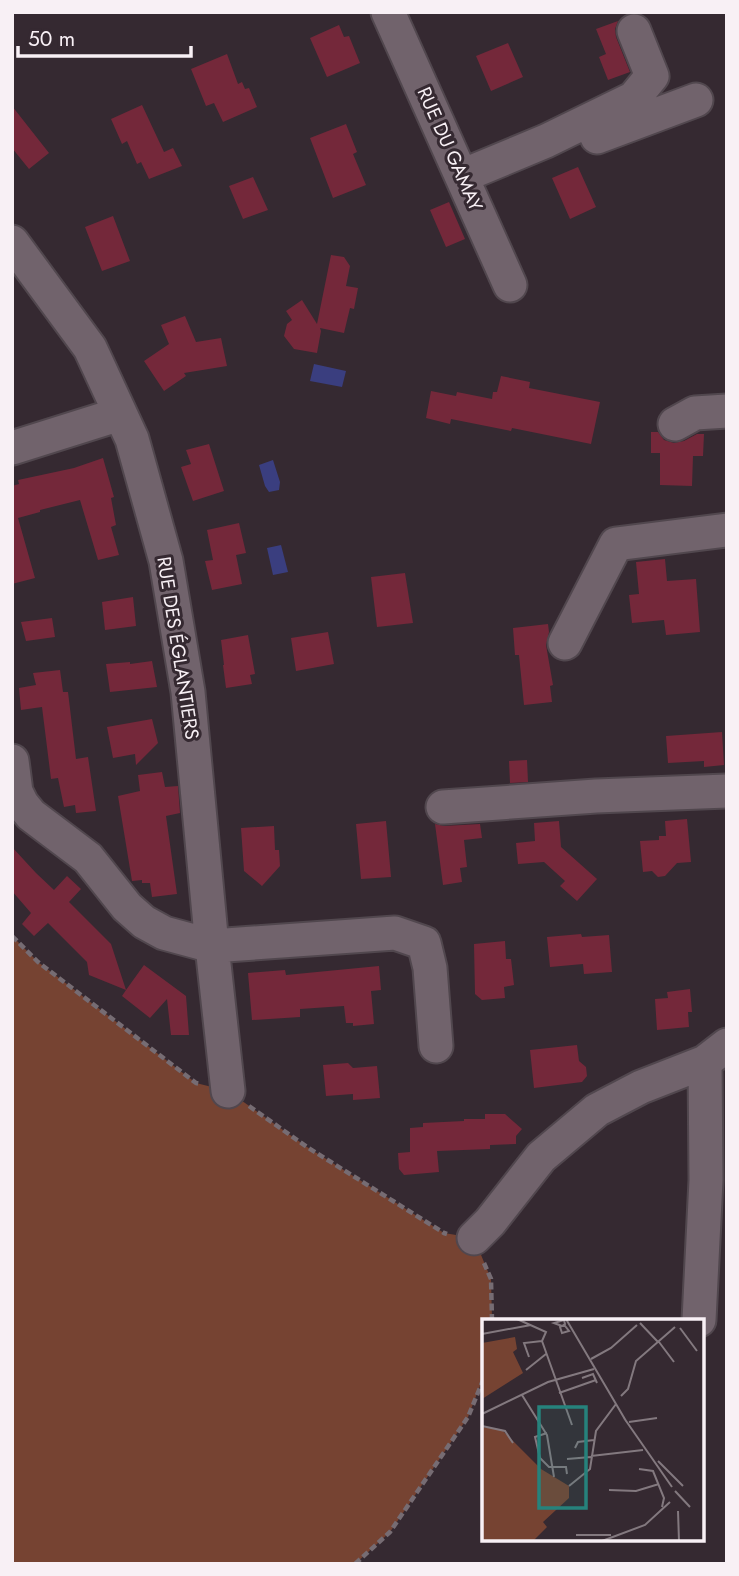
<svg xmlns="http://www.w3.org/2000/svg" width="739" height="1576" viewBox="0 0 739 1576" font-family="Jost,sans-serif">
	<rect width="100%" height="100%" fill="#352931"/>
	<path fill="#764332" d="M12 936 38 962 196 1083 228 1091 307 1147 444 1233 474 1238 491 1279 492 1320H484L483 1378 468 1417 390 1532 355 1564H12Z"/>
	<path fill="#3a3e7f" d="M314 364 346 371 342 387 310 381Z
		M273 460 280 482 279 490 269 492 265 486 259 465Z
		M281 545 288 572 273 575 267 548Z"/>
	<path fill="#74283a" d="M618 21 615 29 616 37 630 72 608 80 599 57 606 54 596 29Z
		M339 25 344 37 349 36 360 63 327 77 310 38Z
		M508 43 523 77 491 91 476 56Z
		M227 54 238 84 242 82 245 89 249 88 257 107 223 122 214 103 206 106 191 69Z
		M142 105 164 152 173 148 182 166 149 179 141 162 137 164 127 141 122 144 111 119Z
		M12 106 49 153 29 169 12 148Z
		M346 124 357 152 353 154 366 185 333 198 310 138Z
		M578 167 596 207 570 219 552 178Z
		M253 177 268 210 243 219 229 186Z
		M449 202 465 239 446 247 430 210Z
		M113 216 130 261 102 271 85 227Z
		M331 255 344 257 350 266 346 286 358 288 354 309 350 308 344 333 320 328 321 331 317 353 294 349 284 336 287 324 292 320 286 311 302 300 317 324Z
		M185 316 196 342 221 338 227 366 184 373 186 376 164 391 144 361 169 344 161 325Z
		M501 376 530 382 529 388 600 402 591 444 512 428 511 431 451 419 450 424 426 418 431 391 456 396 457 392 492 399 493 392H497Z
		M651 432H658L664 440 674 443 684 441 697 434H704L703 456H693L692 486 660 485V453H651Z
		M209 444 224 491 193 501 181 467 191 464 186 450Z
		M103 458 114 497 111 498 116 525 111 527 119 555 98 560 80 500 40 510V512L18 518 35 578 12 584V486L19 484 18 480 74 468Z
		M239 523 246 553 236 555 242 584 212 590 205 561 213 560 207 530Z
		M665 559 667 581 696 579 700 632 666 635 664 620 632 623 629 595 639 594 636 562Z
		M405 573 413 623 377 627 371 577Z
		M133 597 136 626 105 630 102 602Z
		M52 618 55 637 26 641 21 622Z
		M548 624 549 632 546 645 553 685 550 686 552 702 524 705 519 655H515L513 628Z
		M328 632 334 664 296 671 291 638Z
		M248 635 255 674 250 675 252 684 226 688 223 665H224L221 640Z
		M152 661 157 687 110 692 106 664 130 662V664Z
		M60 670 63 692H68L76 759 88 757 96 811 76 813 75 805 64 807 58 778 51 779 42 707 21 710 19 688 36 685 33 673Z
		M152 719 158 743 136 765 135 754 113 758 107 727Z
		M722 732 724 765 704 767V761L668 763 666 736Z
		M527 760 528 782 510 783 509 761Z
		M162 772 165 787 178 786 180 813 166 816 177 894 152 897 150 883H142V880L132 881 118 796 140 791 138 775Z
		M687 819 691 862 677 863 665 876 658 877 652 871 643 872 640 841 659 840V836H666L665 821Z
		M386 821 391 877 361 879 356 824Z
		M559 821 561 847 597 879 577 901 560 886 565 881 544 862 518 864 516 843 535 841 534 823Z
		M435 824 444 826 480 824 482 838 464 840 467 867 460 868 462 882 443 885Z
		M274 826 275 850H279L280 866 262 886 244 871 241 828Z
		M12 847 36 873 54 890 67 876 81 889 69 902 111 944 126 990 144 965 186 996 189 1035H171L167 999 150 1018 122 996 126 990 89 975 87 962 48 923 34 936 22 924 31 913 12 891Z
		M581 934 582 937 609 935 612 972 584 974 583 964 550 967 547 937Z
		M505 941 506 959H511L514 985 504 987 505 998 482 1000 475 994 474 944Z
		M379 966 381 990 371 991 374 1024 353 1026V1023H346L344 1006 300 1009V1017L252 1020 248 973 285 970 286 975Z
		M690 989 692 1012H688L689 1027 657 1030 655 999 668 998 667 992Z
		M577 1045 579 1061 586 1067 587 1076 582 1082 534 1088 530 1050Z
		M348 1063 353 1068 377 1066 380 1098 353 1100V1094L326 1096 323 1065Z
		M485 1114H505L522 1129 516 1136V1144L490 1145V1149L437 1151 439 1172 404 1175 399 1169 398 1153 410 1152V1128L423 1127V1123L464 1121V1119H485Z"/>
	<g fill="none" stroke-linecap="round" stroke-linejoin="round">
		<g stroke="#51474e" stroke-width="37">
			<path id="minor" d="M388 12 510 285
				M597 137 696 100
				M462 176 546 141 634 98 652 76 634 31
				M12 242 90 348 132 439 166 561 188 692 212 946 228 1091
				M675 424 695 413 727 411
				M12 448 120 414
				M565 643 616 544 727 530
				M12 761 16 792 22 804 31 815 88 858 127 907 144 922 164 933 212 946 395 933 424 943 430 968 436 1046
				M443 807 596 796 727 791
				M474 1238 490 1222 541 1157 597 1110 641 1087 705 1062 727 1045
				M699 1320 706 1180 705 1062"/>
		</g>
		<path stroke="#766c73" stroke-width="4.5" stroke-dasharray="7 3.5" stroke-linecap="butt" d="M12 936 38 962 196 1083 201 1084
			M249 1106 307 1147 444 1233 447 1234
			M484 1263 491 1279 492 1320
			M355 1564 390 1532 468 1417 484 1378"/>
		<use href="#minor" stroke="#71636c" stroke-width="33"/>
	</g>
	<g text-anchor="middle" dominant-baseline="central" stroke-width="6" stroke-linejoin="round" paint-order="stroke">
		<g font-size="19" fill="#f8f0f5" stroke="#352931">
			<text transform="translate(450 149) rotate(66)">RUE DU GAMAY</text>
			<text transform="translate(178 648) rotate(81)">RUE DES ÉGLANTIERS</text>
		</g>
	</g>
	<g transform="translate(482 1319)">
		<rect width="222" height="222" fill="#352931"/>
		<path d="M33 18 35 30 31 33 41 54 0 80V24ZM0 108 20 111 59 150 87 167V179L61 203 65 208 51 222H0Z" fill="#764332"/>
		<path fill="none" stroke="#83797f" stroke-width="2" d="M35 0 64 13 60 22M84 0 144 102M158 4 176 23M80 7H83L87 12 80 14 78 8 80 7 83 5 82 1 72 4 80 7M198 9 215 32M0 15 49 6M60 22 90 106M177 23 192 43M47 38 42 24 60 22M109 40 129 29 155 6M44 51 64 35M100 59 111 55 115 64M77 74 114 61M40 76 65 116 72 158M139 77 146 70 154 42 193 8M0 95 66 63 112 50M142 99 190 168M147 103 175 99M0 107 23 112 31 124M65 114 53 118 58 139 67 148H84L85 155M93 129 96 123 112 121M109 137 161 131M85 140 109 138M176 142 201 167M157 150 171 152 182 179 180 188M87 167 108 150 114 112 134 85M127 171 154 172 177 165M193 172 208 188M196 192 197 222M94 216H129M120 222 163 206 188 183"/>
		<path fill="#26827c" fill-opacity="0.15" stroke="#26827c" stroke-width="3.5" d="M57 88H104V189H57Z"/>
		<rect width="222" height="222" fill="none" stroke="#f8f0f5" stroke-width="3.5"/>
	</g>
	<rect width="739" height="1576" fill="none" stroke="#f8f0f5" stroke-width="28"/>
	<path d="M18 46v10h173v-10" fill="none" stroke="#f8f0f5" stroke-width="3.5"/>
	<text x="28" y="46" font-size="21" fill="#f8f0f5" stroke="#352931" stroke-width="5" paint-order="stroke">50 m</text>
</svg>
